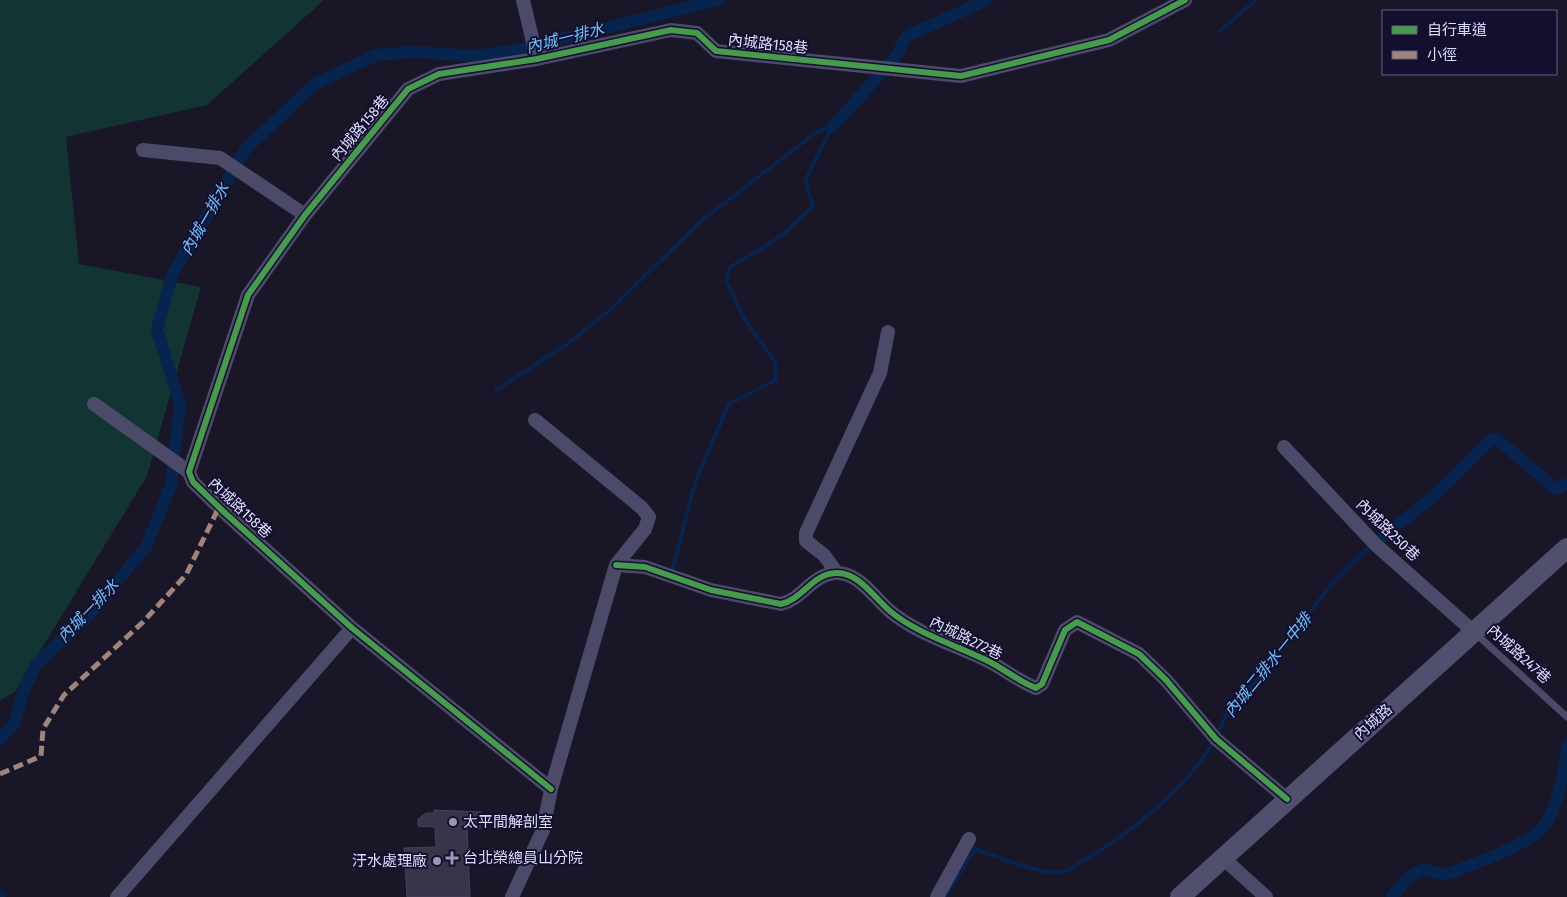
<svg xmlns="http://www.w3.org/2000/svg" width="1567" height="897" viewBox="0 0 1567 897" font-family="'Fira Sans Condensed','Noto Sans TC',sans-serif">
	<rect width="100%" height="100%" fill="#191628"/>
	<path fill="#123534" d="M0 0H324L207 105 66 137 79 264 201 287 147 476 15 692 0 700Z"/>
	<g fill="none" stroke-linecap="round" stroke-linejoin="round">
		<path stroke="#07244e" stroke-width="4" d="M1220 31 1256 0
			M496 390 569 343 611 309 701 221 818 131 832 127
			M673 568 695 483 729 404 776 380 775 362 743 317 726 280 730 267 780 237 813 206 805 181 832 127
			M1217 735 1226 715 1263 673 1330 586 1371 545
			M945 897 975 849C996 856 1042 876 1063 872 1071 870 1079 863 1086 859 1132 832 1187 788 1214 741"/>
		<path stroke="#07244e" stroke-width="12" d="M832 127 894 59 907 36 987 0
			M1373 544 1434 496 1492 439H1497L1556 489 1567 484
			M0 739 14 724 23 693 36 664 88 616 146 547 171 485 180 405 157 329 172 275 245 150 313 85 376 55 413 52 476 56 522 49 718 0
			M0 896V897
			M1392 897 1410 876 1424 869 1435 873 1448 874C1470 865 1532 844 1544 826 1559 805 1564 770 1567 745"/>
	</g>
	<path fill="#383549" stroke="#45415b" d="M434 810 481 812 480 829 467 828 470 897H407L404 848 436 847 435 827 418 826V819L426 813H434Z"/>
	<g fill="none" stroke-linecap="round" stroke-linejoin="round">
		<path stroke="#4b4b69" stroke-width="7" d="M1475 633 1567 717"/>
		<path stroke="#4b4b69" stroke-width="14" d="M523 0 537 59
			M143 150 220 158 305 215
			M94 404 189 472
			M1284 447 1376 545 1474 632
			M616 565 645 567 711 590 781 604C803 599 812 574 836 573 859 572 875 599 891 612 918 634 955 645 986 660 1003 668 1018 681 1036 688L1042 684 1065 630 1077 622 1139 654 1166 680 1216 739 1287 799
			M837 573 824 555 806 541V533L880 373 888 332
			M551 789 352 628 225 513 193 482 189 472 248 295 305 215 408 89 439 74 537 59 671 30 697 33 716 51 961 76 1109 40 1185 0
			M1223 858 1266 897
			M117 897 352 628
			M512 897 543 830 551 789 616 565 645 529 649 517 642 508 535 420
			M937 897 969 839"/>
		<path stroke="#504f6e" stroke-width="20" d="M1180 897 1567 548"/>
		<path stroke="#a18479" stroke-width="5" stroke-dasharray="10 5" stroke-linecap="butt" d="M0 774 41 756 43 729 64 695 143 622 186 575 219 507"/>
		<g stroke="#130f2f" stroke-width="9">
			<path id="cycleway" d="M616 565 645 567 711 590 781 604C803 599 812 574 836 573 859 572 875 599 891 612 918 634 955 645 986 660 1003 668 1018 681 1036 688L1042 684 1065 630 1077 622 1139 654 1166 680 1216 739 1287 799
				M551 789 352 628 225 513 193 482 189 472 248 295 305 215 408 89 439 74 537 59 671 30 697 33 716 51 961 76 1109 40 1185 0"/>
		</g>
		<use href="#cycleway" stroke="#469c4c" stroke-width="6"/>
	</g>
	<g fill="#9a97b4" stroke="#130f2f" stroke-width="2">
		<circle cx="453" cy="822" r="5"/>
		<path d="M449.5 850.5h5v5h5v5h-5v5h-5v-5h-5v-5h5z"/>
		<circle cx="437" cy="861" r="5"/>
	</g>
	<g text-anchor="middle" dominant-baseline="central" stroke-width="4" stroke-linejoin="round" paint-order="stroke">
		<g font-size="15" fill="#dfddff" stroke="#130f2f">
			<text transform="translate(768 44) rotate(6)">內城路158巷</text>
			<text transform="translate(360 128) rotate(-50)">內城路158巷</text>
			<text transform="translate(240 508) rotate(43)">內城路158巷</text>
			<text transform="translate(1388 530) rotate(44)">內城路250巷</text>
			<text transform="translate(966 638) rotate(26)">內城路272巷</text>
			<text transform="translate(1519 654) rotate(42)">內城路247巷</text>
			<text transform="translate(1373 722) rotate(-42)">內城路</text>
		</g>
		<g font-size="15" fill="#dfddff" stroke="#130f2f" text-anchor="start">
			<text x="463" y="822">太平間解剖室</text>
			<text x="463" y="858">台北榮總員山分院</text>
			<text x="427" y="861" text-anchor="end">汙水處理廠</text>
		</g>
		<g font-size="16" font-style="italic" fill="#6bc2ff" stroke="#130f2f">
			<text transform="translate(565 38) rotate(-14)">內城一排水</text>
			<text transform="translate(205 219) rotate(-60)">內城一排水</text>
			<text transform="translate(88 611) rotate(-46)">內城一排水</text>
			<text transform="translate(1268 665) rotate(-51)">內城二排水一中排</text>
		</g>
	</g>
	<rect x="1382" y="10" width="175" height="65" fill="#130f2f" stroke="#656182"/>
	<rect x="1392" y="26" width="25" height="8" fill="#469c4c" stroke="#656182"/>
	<text x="1427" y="35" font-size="15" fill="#dfddff">自行車道</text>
	<rect x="1392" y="51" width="25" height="8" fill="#a18479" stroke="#656182"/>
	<text x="1427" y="60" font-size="15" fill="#dfddff">小徑</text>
</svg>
